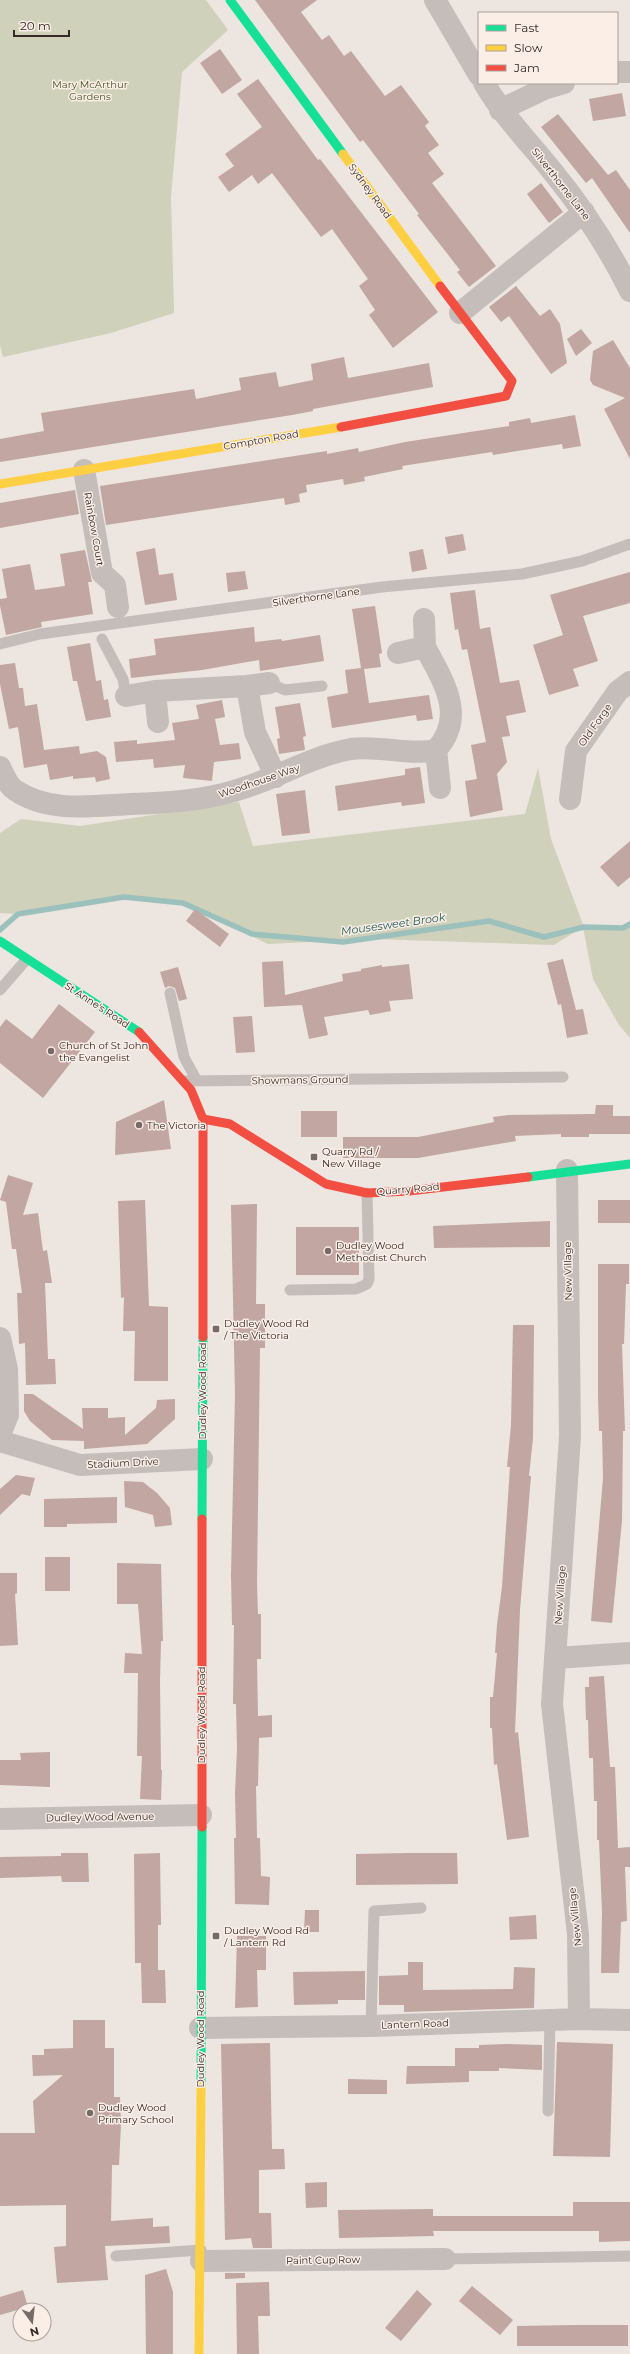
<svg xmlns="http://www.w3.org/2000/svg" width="630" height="2354" viewBox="0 0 630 2354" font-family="Montserrat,sans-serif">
	<rect width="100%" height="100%" fill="#ece5e0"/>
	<path fill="#d0d1ba" d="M0 0H206L228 30 182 72 171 197 174 313 111 333 3 357 0 345Z
		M538 768 551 839 584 927 623 928 630 924V1038L619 1025 593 979 583 927 554 945 373 939 268 944 183 903 124 897 18 914 0 913V833L21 819 80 826 239 802 253 846 525 814Z"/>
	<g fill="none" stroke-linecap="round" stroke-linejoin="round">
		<path stroke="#9cc0bb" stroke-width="5.5" d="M0 930 18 914 124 897 183 903 252 934 343 942 489 921 544 937 584 927 623 928 630 924"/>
	</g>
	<path fill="#c1a6a1" d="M255 0H317L301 12 322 40 329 35 344 56 351 51 385 96 401 85 429 122 425 126 439 145 428 153 444 174 432 183 496 266 469 287 457 272 460 270 417 215 419 214 363 140 360 142Z
		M220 49 242 80 222 94 200 63Z
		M258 79 318 160 320 159 438 312 393 348 369 315 375 310 359 286 368 279 332 229 321 237 272 173 258 184 252 175 229 192 218 177 234 166 225 154 262 127 237 94Z
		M622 93 626 116 593 121 589 99Z
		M558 114 608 175 616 170 630 190V233L592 178 586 183 541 127Z
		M541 183 563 212 549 223 527 194Z
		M516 286 540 316 550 309 560 324 567 363 551 374 509 316 501 322 489 307Z
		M581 329 592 343 576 356 567 339Z
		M613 340 630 368V459L604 409 625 398 593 385 590 380 593 351Z
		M344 357 348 378 429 363 433 387 313 409V411L292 415 0 462V439L44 431 41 413 194 389 196 399 241 390 239 378 276 372 279 387 313 380 311 364Z
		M575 415 581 446 563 449 562 444 493 455 492 452 402 466 403 469 364 477 365 481 344 485 343 479 306 485 307 492 299 494 300 502 285 505 284 498 106 525 100 486 327 451V454L358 448 359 452 405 442 509 426V422L530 418 531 423Z
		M75 490 79 514 0 528V503Z
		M463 534 466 550 448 554 445 537Z
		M155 548 159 575 173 573 177 600 145 605 136 552Z
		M423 549 427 569 412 572 409 552Z
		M85 550 92 582H88L93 614 41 622 42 627 6 635 0 606V599L7 598 2 569 30 564 35 590 65 586 60 554Z
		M245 571 248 589 228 592 226 573Z
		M630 572V603L583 616 598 661 573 669 579 686 549 695 533 645 563 635 550 595Z
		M475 590 480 629 490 627 500 683 519 680 526 712 506 716 510 736 502 737 507 762 497 774 503 810 470 817 465 781 477 779 471 745 486 742 467 649 462 650 458 629 455 630 450 593Z
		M375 606 382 653 379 654 381 667 364 669 369 703 429 695 433 719 417 721 416 715 332 728 327 697 348 693 345 670 361 668 352 609Z
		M254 627 255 642 281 639 282 641 320 635 324 661 260 671 259 660 202 670 131 678 129 659 156 655 154 639Z
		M90 643 96 681 101 680 104 700 108 699 111 717 86 721 77 681H73L67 647Z
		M15 663 19 688H23L25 706 37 704 44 750 79 746 80 754 97 751 106 757 110 779 96 782 95 777 73 779V776L50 780 47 764 24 768 18 727 9 729 0 684V665Z
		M222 700 225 717 215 719 220 745 239 743 241 759 214 762 212 781 183 778 185 765 154 768 153 759 116 762 114 742 137 740V744L175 740 172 723 199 719 196 705Z
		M300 703 306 736 303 737 305 750 279 754 277 739 280 738 275 707Z
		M420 767 425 803 402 806 401 802 338 811 335 786 405 775V769Z
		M305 790 310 833 282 836 276 794Z
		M630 841V877L618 887 600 867Z
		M195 909 229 934 220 947 186 921Z
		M563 959 576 1010 583 1009 588 1034 567 1038 561 1004 558 1005 547 963Z
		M283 961 285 995 343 981 342 974 361 971V969L382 965V967L409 964 413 999 389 1001 391 1011 370 1015 368 1010 324 1017 328 1035 309 1039 302 1005 264 1007 262 962Z
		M178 967 187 999 179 1001 175 988 169 986 165 988 160 972Z
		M59 1004 95 1032 43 1098 0 1063V1027L6 1019 32 1039Z
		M252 1016 255 1052 236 1053 233 1017Z
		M164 1100 171 1149 115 1155 116 1122Z
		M596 1105H613V1116H630V1134H589V1137H561V1134L515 1136 516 1141 418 1158H343V1137H418L494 1122 493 1117 509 1115 595 1114Z
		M301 1111H337V1137H301Z
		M8 1175 33 1183 23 1215 38 1213 43 1251 47 1250 52 1283H45L48 1359H55L56 1384 26 1385 25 1343 19 1344 17 1293H22L16 1249H12L6 1202 0 1200Z
		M145 1200 149 1306 168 1307V1381H134L135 1331H123L124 1297 121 1298 118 1201Z
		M598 1200H630V1223H598Z
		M257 1204 256 1304H265V1348H260L257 1584 258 1614H261V1659H257L258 1716 272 1715V1737L259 1738 258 1786H256L257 1838H260L261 1876 270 1877 269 1905 235 1904 234 1838H236L235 1793 237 1749 236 1704H233L234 1625H232L231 1575 235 1395 231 1205Z
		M550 1221V1247L434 1248 433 1226Z
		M296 1227H359V1275H296Z
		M598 1264H629V1284H626L624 1344H622L625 1431H623L622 1521 612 1623 591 1621 603 1478 602 1431H599L598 1396Z
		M513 1325H534L533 1438 529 1476H531L520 1610 515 1733 518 1732 529 1837 507 1840 497 1764 494 1765 492 1728H490V1697H493L497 1653H495L497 1625 502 1587 510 1467H507L511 1425Z
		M24 1394H33L83 1429 82 1408H108V1418L125 1417V1435L156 1408 157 1400 175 1399V1419L147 1444 84 1449V1441L52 1440 30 1421 24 1411Z
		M16 1475 35 1478 30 1496 22 1494 0 1515V1489Z
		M124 1481 143 1482 157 1493 170 1508 172 1525 155 1527 153 1515 125 1507Z
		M117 1497V1523L67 1524V1527H44V1499Z
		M45 1557H70V1591H45Z
		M117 1563 161 1564 163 1641H161L160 1680 161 1770H162L161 1800 140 1799 142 1756H137L138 1673H124L125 1653 142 1654 138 1604H117Z
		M0 1573H17V1593L15 1594 18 1645 0 1646Z
		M604 1676 610 1767H615L618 1848 630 1847V1867H625L627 1921 621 1922 619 1973H601L602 1912 599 1840H597V1801H594L593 1758H589L588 1720H586L585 1687H589V1677Z
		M50 1752V1787L0 1785V1760H21L20 1753Z
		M61 1853H88L89 1882H62L61 1876 0 1878V1857L61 1856Z
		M160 1853 161 1925H158V1970H165L166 2003H142L141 1963H135L134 1854Z
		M408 1853H457L458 1884 356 1885V1854Z
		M305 1910H319V1932H304Z
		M536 1915 537 1939 510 1940 509 1917Z
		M237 1936H266V1970H257L258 2007 235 2008Z
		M408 1962H423V1990L513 1989 514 1967 535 1968 534 2008 404 2012V2005H379V1976L408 1975Z
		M365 1971V2000H338V2004L294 2005 293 1972Z
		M73 2020H105V2048H114V2097H120L121 2124 119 2165H112L111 2221 153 2218V2227L169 2226 170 2243 105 2246 108 2280 57 2283 54 2247 66 2246V2205L0 2206V2133H35L33 2101 63 2075 33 2076 32 2055H44V2049L73 2048Z
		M557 2042 613 2044 610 2157 553 2156Z
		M270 2043 272 2149H284L285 2169 259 2170V2213H271L272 2248H253L251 2238 225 2240 221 2044Z
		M506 2044 542 2045V2070L499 2068V2071H469V2082L406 2084 407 2066H455V2048H479V2045Z
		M348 2079 387 2080V2094H348Z
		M327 2182V2207L306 2208 305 2183Z
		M573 2202H630V2241L599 2242V2231H433L434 2236 339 2238 338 2210 433 2209V2216H573Z
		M166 2269 173 2292V2354H146L145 2275Z
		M225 2273H245V2278L225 2279Z
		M269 2282 270 2316H258L259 2354H237L236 2283Z
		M472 2286 513 2320 500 2335 459 2301Z
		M23 2290 28 2307 0 2315V2297Z
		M417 2290 432 2304 401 2341 385 2328Z
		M575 2325H628V2346H517V2326Z"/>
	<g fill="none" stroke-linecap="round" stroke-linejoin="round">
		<path stroke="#c5bdb9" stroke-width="11" d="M102 639 123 679 126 696
			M0 644 40 634 382 587 522 574 582 561 630 544
			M269 683 285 690 322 686
			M0 990 26 960
			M170 993 184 1057 197 1081
			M184 1081 563 1077
			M290 1290 356 1289 367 1284 369 1279 367 1193
			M371 2026 374 1911 421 1908
			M548 2111 550 2020
			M116 2256 201 2250
			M445 2259 630 2256"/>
		<path stroke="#c5bdb9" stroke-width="22" d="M435 0 479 75
			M617 72H630
			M484 83C504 117 528 141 553 172 583 209 609 248 630 291
			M500 110 544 89 564 83
			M460 313 584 212
			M84 470 102 573 115 585 118 607
			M398 653 425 647 424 619
			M247 686 269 683
			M155 691 158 722
			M126 696 155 691 247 686 255 732 276 777
			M436 750 440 788
			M0 767C4 775 8 786 15 790 48 813 92 806 130 804 165 803 200 801 234 791 274 780 311 756 351 749 378 745 412 756 436 750 467 716 443 681 425 647
			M570 799 576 751 618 691 630 682
			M567 1170 570 1436 552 1704 578 1934 579 2019
			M0 1338 7 1369 8 1415 0 1435
			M0 1441 80 1465 202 1459
			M556 1658 630 1653
			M0 1819 201 1815
			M200 2028 371 2026 579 2019 630 2020
			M201 2261 445 2259"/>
		<path stroke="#16e098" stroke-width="9" d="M230 0 343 154
			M0 941 139 1032
			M528 1177 630 1164
			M202 1519 203 1337
			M201 2085 202 1827"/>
		<path stroke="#ffcf43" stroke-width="9" d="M343 154 440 286
			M0 484 341 427
			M199 2354 201 2085"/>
		<path stroke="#f24e42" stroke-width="9" d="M341 427 506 396 512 381 440 286
			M139 1032 191 1090 203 1119V1337
			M203 1119 230 1124 326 1184 367 1193 409 1191 528 1177
			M202 1827V1519"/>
	</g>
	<g fill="#766b68" stroke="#faeee7" stroke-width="1.5">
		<circle cx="51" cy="1051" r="4"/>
		<circle cx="139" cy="1125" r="4"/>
		<rect x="310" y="1153" width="8" height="8" rx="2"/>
		<circle cx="328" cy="1251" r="4"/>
		<rect x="212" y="1325" width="8" height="8" rx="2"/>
		<rect x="212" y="1932" width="8" height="8" rx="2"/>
		<circle cx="90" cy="2113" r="4"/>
	</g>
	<g text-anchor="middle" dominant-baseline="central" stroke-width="3" stroke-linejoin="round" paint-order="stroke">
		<g font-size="10" fill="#4b552a" stroke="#faeee7">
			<text x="90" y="84">Mary McArthur<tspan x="90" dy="12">Gardens</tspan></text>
		</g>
		<g font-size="10" fill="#362a27" stroke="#faeee7">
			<text transform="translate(561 184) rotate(52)">Silverthorne Lane</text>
			<text transform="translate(370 191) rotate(54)">Sydney Road</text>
			<text transform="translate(261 440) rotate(-10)">Compton Road</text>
			<text transform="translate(94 529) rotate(80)">Rainbow Court</text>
			<text transform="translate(316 597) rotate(-8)">Silverthorne Lane</text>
			<text transform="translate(595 725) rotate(-55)">Old Forge</text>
			<text transform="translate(259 781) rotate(-19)">Woodhouse Way</text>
			<text transform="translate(97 1005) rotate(33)">St Anne's Road</text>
			<text transform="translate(300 1080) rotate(-1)">Showmans Ground</text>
			<text transform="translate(408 1189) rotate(-5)">Quarry Road</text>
			<text transform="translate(568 1271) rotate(-91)">New Village</text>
			<text transform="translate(202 1391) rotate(-90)">Dudley Wood Road</text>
			<text transform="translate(123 1463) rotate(-3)">Stadium Drive</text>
			<text transform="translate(560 1595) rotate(-86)">New Village</text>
			<text transform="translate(201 1715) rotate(-90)">Dudley Wood Road</text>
			<text transform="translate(100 1817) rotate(-1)">Dudley Wood Avenue</text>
			<text transform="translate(575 1917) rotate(-96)">New Village</text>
			<text transform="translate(415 2024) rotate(-2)">Lantern Road</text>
			<text transform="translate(200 2039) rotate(-90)">Dudley Wood Road</text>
			<text transform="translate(323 2260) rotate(-1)">Paint Cup Row</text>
		</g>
		<g font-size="10" fill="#362a27" stroke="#faeee7" text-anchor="start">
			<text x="59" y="1045">Church of St John<tspan x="59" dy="12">the Evangelist</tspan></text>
			<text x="147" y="1125">The Victoria</text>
			<text x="322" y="1151">Quarry Rd /<tspan x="322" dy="12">New Village</tspan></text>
			<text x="336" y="1245">Dudley Wood<tspan x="336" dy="12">Methodist Church</tspan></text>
			<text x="224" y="1323">Dudley Wood Rd<tspan x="224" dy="12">/ The Victoria</tspan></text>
			<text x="224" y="1930">Dudley Wood Rd<tspan x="224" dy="12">/ Lantern Rd</tspan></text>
			<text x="98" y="2107">Dudley Wood<tspan x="98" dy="12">Primary School</tspan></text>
		</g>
		<g font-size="11" font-style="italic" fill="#1c5955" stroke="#faeee7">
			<text transform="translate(393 924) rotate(-8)">Mousesweet Brook</text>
		</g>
	</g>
	<rect x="478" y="12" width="140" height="72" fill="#faeee7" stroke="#aca09a"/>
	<rect x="486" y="25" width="20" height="6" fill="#16e098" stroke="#aca09a"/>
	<text x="514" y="32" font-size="12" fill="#362a27">Fast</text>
	<rect x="486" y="45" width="20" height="6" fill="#ffcf43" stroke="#aca09a"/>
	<text x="514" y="52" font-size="12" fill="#362a27">Slow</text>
	<rect x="486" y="65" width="20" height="6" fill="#f24e42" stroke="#aca09a"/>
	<text x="514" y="72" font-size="12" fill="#362a27">Jam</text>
	<g transform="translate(32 2322) rotate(165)"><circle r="19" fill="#faeee7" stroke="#aca09a"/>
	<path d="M0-3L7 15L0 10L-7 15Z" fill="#766b68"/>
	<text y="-6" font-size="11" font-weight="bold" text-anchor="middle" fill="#362a27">N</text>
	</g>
	<path d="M14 30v6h55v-6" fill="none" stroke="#362a27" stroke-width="2"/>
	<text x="20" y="30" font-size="12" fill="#362a27" stroke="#faeee7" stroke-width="3" paint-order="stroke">20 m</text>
</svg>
